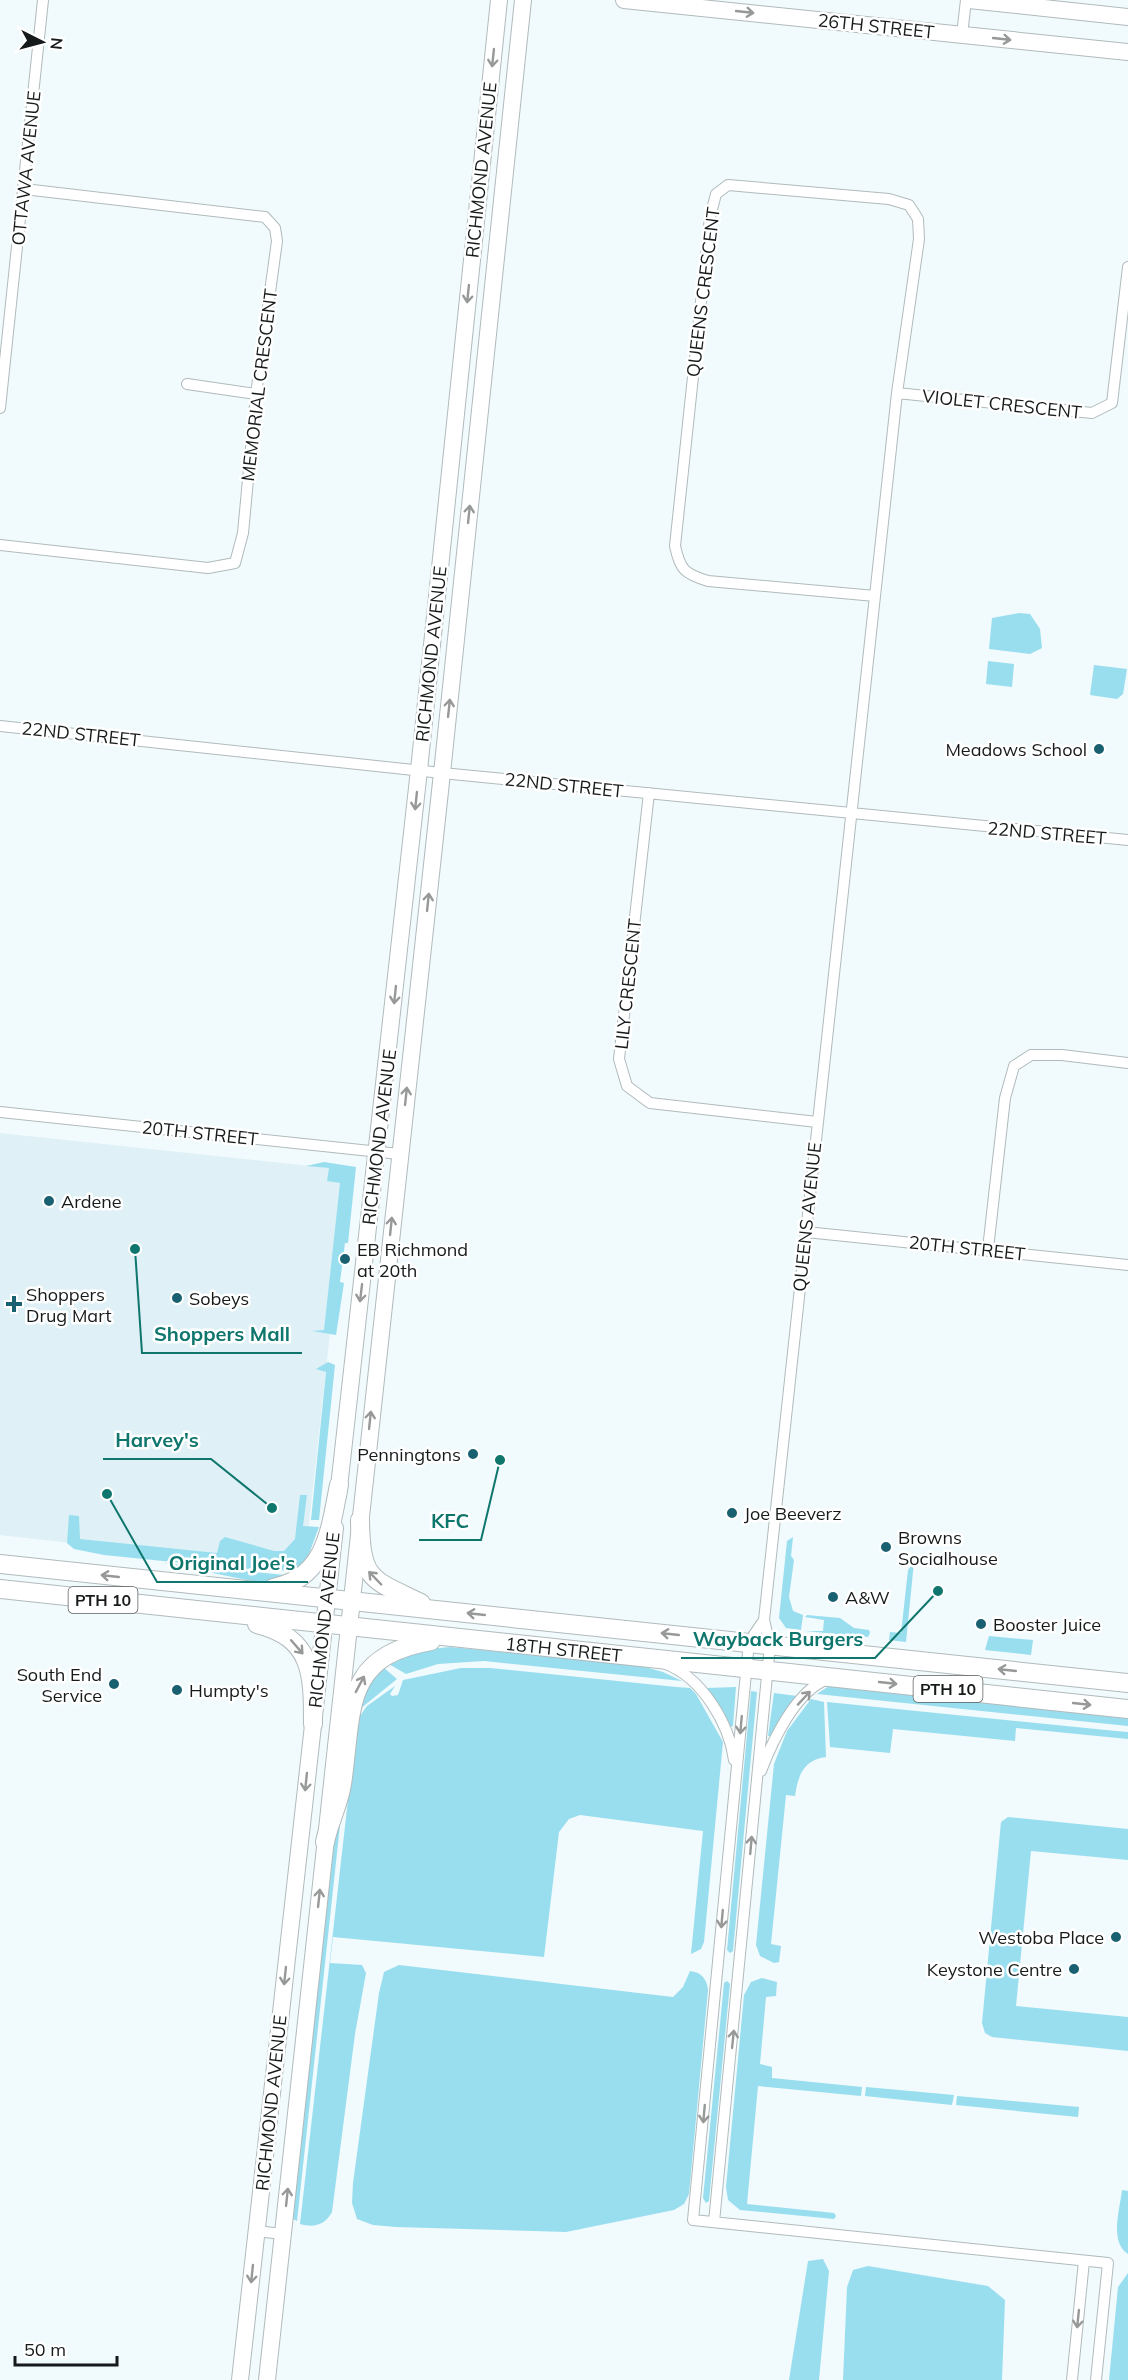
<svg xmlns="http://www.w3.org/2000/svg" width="1128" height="2380" viewBox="0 0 1128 2380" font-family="Mulish,sans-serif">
	<rect width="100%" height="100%" fill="#f1fafc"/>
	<path fill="#dff1f6" d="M0 1133 348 1170 306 1551 286 1567 0 1535Z"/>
	<path fill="#99deef" d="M1019 613 1030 614 1040 629 1042 648 1030 654 989 649 992 618Z
		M988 661 1014 664 1012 687 986 684Z
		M1094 665 1127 669 1123 694 1117 699 1090 695Z
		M324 1162 356 1167 348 1243H345L340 1282 344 1283 336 1335 312 1331 324 1330 340 1183 327 1181 329 1168 306 1166Z
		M328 1362 335 1365 319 1520H311L326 1372 316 1369Z
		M300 1495H307L303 1526 319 1527 306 1562 294 1571 232 1568 104 1555 74 1549 67 1543 69 1515 79 1516 80 1539 217 1553 220 1541 225 1537 274 1551H284L295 1539Z
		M793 1537 791 1556 794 1560 789 1597 793 1611 803 1615 801 1630 786 1628 779 1618 787 1541Z
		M914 1562 906 1642 889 1640 890 1632 901 1633 908 1570Z
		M163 1563 285 1575 270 1581H252Z
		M807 1615 840 1618 854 1628 869 1630 870 1633 868 1637 805 1631H823L824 1620 805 1617Z
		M989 1636 1033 1640 1031 1655 985 1650Z
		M450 1647 638 1665 663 1672 682 1681 484 1661 438 1664 406 1674 387 1663 420 1650Z
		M383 1667 397 1679 360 1709 361 1693Z
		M461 1668H490L676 1687 690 1688 696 1694 723 1742 704 1942 701 1949 691 1954 703 1831 580 1815 569 1819 559 1832 544 1957 333 1937 330 1963 362 1965 366 1973 355 2034 332 2212C325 2225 314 2228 300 2224L357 1720 367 1706 395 1686 390 1694 392 1696 398 1695 403 1680Z
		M829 1686 1128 1717V1726L817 1694Z
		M736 1687 733 1726 730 1727 706 1688Z
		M751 1691 757 1692 733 1951 730 1953 727 1950Z
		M774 1693 797 1696 771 1736H768Z
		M811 1699 824 1702 826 1757C803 1760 798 1776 795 1796L786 1795 771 1944 781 1946 779 1962 774 1963 760 1956 756 1945 774 1764 787 1731Z
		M827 1702 1116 1731 1128 1732V1739L1016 1728 1015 1741 893 1729 890 1753 830 1747Z
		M342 1807 297 2221 293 2219 335 1828Z
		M1008 1817 1128 1829V1860L1031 1851 1016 2006 1128 2017V2051L992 2037 985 2033 982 2023 1001 1822Z
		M399 1965 673 1997 683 1987 690 1971C701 1972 707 1979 708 1990L689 2194 684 2204 674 2210 566 2232 396 2227 373 2225 357 2219 352 2203 353 2183 379 1993 384 1972Z
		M762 1978 777 1982 776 1996 766 1997 760 2064 772 2067V2078L862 2087 861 2096 758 2086 747 2204 834 2213 836 2216 834 2219 740 2210 728 2200 726 2187 744 1995 751 1982Z
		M727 1981 730 1984 709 2201 706 2203 703 2198 724 1983Z
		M866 2087 954 2095 952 2105 865 2096Z
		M957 2096 1079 2107 1078 2117 956 2105Z
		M1122 2190 1128 2191V2254C1109 2242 1120 2209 1122 2190Z
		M823 2259 829 2271 819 2380H789L808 2261Z
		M868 2266 988 2286 1005 2300 1002 2380H843L847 2287 853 2270Z
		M1128 2273V2380H1109L1118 2287Z"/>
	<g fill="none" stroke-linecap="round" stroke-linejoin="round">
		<g stroke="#b1babc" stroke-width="12">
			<path id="street" d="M962 35 966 0
				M187 384 256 394
				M897 393 1092 413 1112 403 1128 267
				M0 408 43 0
				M0 545 208 568 235 563 243 533 256 394 277 241 275 228 265 217 24 189
				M0 726 442 773 1128 840
				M649 793 619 1059 627 1086 650 1103 817 1122
				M0 1112 399 1154
				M806 1232 1128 1265
				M988 1249 1005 1098 1014 1066 1031 1055H1062L1128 1063
				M764 1620 749 1642 693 2220 1108 2263 1096 2380
				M666 1664C702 1678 729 1723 734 1760
				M761 1771C772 1742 796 1690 828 1679
				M714 2222 770 1645 764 1620 897 393 919 239 918 219 909 205 889 199 728 185 716 194 710 217 675 546C680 570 685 574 708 581L875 596
				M256 2231 283 2234
				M1072 2380 1084 2261"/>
		</g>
		<g stroke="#b1babc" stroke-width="18">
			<path id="secondary" d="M624 0 1128 52
				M969 0 1128 17
				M338 1496 419 770 499 0
				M240 2380 335 1528
				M267 2380 442 773 523 0"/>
		</g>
		<g stroke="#b1babc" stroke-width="20">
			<g id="primary">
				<path d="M360 1520C361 1581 371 1579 421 1603"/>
				<path d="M0 1564 1128 1683"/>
				<path d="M273 1588C326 1578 330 1530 339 1485"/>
				<path id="s1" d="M0 1589 1128 1709"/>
				<path d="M257 1624C313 1638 313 1674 313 1724"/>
				<path d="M325 1842C329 1822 339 1804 342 1784 353 1712 341 1656 431 1641"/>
			</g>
		</g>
		<use href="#street" stroke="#fff" stroke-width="10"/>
		<use href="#secondary" stroke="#fff" stroke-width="16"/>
		<use href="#primary" stroke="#fff" stroke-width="18"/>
	</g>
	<defs><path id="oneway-shaft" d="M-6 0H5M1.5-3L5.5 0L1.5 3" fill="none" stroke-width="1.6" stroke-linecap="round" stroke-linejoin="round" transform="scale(1.5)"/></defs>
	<g stroke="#979898">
		<use href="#oneway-shaft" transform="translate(745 12) rotate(6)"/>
		<use href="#oneway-shaft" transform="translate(1002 39) rotate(6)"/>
		<use href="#oneway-shaft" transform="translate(493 58) rotate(96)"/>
		<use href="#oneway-shaft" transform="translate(468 294) rotate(96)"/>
		<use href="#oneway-shaft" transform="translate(469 514) rotate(-84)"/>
		<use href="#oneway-shaft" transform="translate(449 708) rotate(-84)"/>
		<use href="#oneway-shaft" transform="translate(416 801) rotate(96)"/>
		<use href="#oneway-shaft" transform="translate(428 902) rotate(-84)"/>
		<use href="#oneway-shaft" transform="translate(395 995) rotate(96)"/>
		<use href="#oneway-shaft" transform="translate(406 1096) rotate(-84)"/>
		<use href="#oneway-shaft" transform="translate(391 1226) rotate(-84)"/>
		<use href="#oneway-shaft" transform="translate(361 1293) rotate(97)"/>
		<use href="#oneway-shaft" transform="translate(370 1420) rotate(-84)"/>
		<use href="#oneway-shaft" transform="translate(110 1576) rotate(-174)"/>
		<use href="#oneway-shaft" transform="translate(375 1578) rotate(-134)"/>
		<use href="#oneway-shaft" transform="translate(476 1614) rotate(-174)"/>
		<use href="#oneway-shaft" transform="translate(670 1634) rotate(-174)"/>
		<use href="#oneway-shaft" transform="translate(297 1647) rotate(49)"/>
		<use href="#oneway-shaft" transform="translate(1007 1670) rotate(-174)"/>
		<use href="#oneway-shaft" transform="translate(888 1683) rotate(6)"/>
		<use href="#oneway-shaft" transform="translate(360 1684) rotate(-62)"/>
		<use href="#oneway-shaft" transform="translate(804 1698) rotate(-47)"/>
		<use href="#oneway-shaft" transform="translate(1082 1704) rotate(6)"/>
		<use href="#oneway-shaft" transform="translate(741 1725) rotate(95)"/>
		<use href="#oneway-shaft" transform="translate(306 1782) rotate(96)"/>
		<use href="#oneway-shaft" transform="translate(751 1845) rotate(-85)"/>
		<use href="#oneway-shaft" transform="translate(319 1898) rotate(-84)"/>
		<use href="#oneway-shaft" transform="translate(722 1919) rotate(95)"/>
		<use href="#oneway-shaft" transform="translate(285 1976) rotate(96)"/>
		<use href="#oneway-shaft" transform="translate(733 2039) rotate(-84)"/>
		<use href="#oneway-shaft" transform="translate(704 2114) rotate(95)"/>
		<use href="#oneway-shaft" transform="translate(287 2197) rotate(-84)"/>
		<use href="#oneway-shaft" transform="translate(252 2274) rotate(96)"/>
		<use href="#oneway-shaft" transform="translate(1078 2319) rotate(96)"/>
	</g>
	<g fill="#196070" stroke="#fff" stroke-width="2">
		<circle cx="1099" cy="749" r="6"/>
		<circle cx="49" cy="1201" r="6"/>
		<circle cx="345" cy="1259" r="6"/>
		<circle cx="177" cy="1298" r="6"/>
		<path d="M11 1295h6v6h6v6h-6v6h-6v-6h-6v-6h6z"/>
		<circle cx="473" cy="1454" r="6"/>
		<circle cx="732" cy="1513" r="6"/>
		<circle cx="886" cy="1547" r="6"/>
		<circle cx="833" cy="1597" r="6"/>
		<circle cx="981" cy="1624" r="6"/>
		<circle cx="114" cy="1684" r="6"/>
		<circle cx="177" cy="1690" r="6"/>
		<circle cx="1116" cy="1937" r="6"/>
		<circle cx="1074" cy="1969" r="6"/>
	</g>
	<g text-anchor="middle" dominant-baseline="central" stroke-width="5" stroke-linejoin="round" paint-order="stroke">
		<g fill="#fff" stroke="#5d5f5f" stroke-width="1.5">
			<rect x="68.5" y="1587" width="69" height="26" rx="4.5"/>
			<rect x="913.5" y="1676" width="69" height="26" rx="4.5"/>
		</g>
		<g font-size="16" font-weight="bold" fill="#171a1b">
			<text x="103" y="1600">PTH 10</text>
			<text x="948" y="1689">PTH 10</text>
		</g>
		<g font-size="18" fill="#171a1b" stroke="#fff">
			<text transform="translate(876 26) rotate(6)">26TH STREET</text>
			<text transform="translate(26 168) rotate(-84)">OTTAWA AVENUE</text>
			<text transform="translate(481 170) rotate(-84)">RICHMOND AVENUE</text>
			<text transform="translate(703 292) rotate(-83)">QUEENS CRESCENT</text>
			<text transform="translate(259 385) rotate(-83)">MEMORIAL CRESCENT</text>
			<text transform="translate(1002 404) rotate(6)">VIOLET CRESCENT</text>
			<text transform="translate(431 654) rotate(-84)">RICHMOND AVENUE</text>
			<text transform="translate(81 734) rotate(6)">22ND STREET</text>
			<text transform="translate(564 785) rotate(6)">22ND STREET</text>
			<text transform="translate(1047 833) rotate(5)">22ND STREET</text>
			<text transform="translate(628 984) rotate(-84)">LILY CRESCENT</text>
			<text transform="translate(200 1133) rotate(6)">20TH STREET</text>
			<text transform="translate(379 1137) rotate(-83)">RICHMOND AVENUE</text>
			<text transform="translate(807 1217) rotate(-84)">QUEENS AVENUE</text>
			<text transform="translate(967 1248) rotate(6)">20TH STREET</text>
			<text transform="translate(324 1620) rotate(-84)">RICHMOND AVENUE</text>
			<text stroke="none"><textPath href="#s1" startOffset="567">18TH STREET</textPath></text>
			<text transform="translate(271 2103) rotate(-84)">RICHMOND AVENUE</text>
		</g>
		<g font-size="18" fill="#171a1b" stroke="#fff" text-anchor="start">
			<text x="1087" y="749" text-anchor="end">Meadows School</text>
			<text x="61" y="1201">Ardene</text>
			<text x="357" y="1249">EB Richmond<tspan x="357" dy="21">at 20th</tspan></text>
			<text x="26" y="1294">Shoppers<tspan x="26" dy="21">Drug Mart</tspan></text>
			<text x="189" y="1298">Sobeys</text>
			<text x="461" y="1454" text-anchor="end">Penningtons</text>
			<text x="744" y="1513">Joe Beeverz</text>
			<text x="898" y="1537">Browns<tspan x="898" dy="21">Socialhouse</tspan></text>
			<text x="845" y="1597">A&amp;W</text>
			<text x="993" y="1624">Booster Juice</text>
			<text x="102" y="1674" text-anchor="end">South End<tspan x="102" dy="21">Service</tspan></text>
			<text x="189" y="1690">Humpty's</text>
			<text x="1104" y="1937" text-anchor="end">Westoba Place</text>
			<text x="1062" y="1969" text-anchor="end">Keystone Centre</text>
		</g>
	</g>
	<path fill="none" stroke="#0f766e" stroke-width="2" d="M135 1249L142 1353H302M272 1508L211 1459H103M500 1460L481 1540H419M107 1494L157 1582H308M938 1591L875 1658H681"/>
	<g fill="#0f766e" stroke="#fff" stroke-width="2">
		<circle cx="135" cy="1249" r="6"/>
		<circle cx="272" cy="1508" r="6"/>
		<circle cx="500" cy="1460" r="6"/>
		<circle cx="107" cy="1494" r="6"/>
		<circle cx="938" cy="1591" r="6"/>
	</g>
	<g font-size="20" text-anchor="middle" font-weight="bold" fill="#0f766e" stroke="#fff" stroke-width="5" stroke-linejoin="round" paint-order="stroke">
		<text x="222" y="1341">Shoppers Mall</text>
		<text x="157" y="1447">Harvey's</text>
		<text x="450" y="1528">KFC</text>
		<text x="232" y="1570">Original Joe's</text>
		<text x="778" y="1646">Wayback Burgers</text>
	</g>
	<g transform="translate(42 42) rotate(96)" stroke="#ffffff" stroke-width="4.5" paint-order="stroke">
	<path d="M0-4.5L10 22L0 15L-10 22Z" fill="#171a1b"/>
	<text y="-9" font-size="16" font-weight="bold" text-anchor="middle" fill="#171a1b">N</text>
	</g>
	<path d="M15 2356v9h102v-9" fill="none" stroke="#171a1b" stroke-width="3"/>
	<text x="24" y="2356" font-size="18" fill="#171a1b" stroke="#ffffff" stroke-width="4.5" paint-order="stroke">50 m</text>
</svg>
